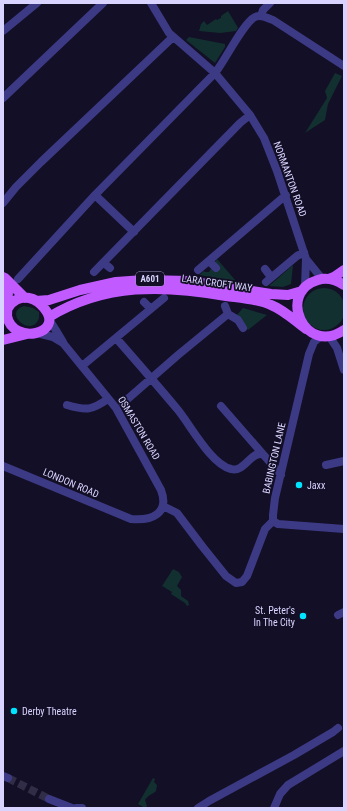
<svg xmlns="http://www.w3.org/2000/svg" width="347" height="811" viewBox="0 0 347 811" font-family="'Roboto Condensed',sans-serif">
	<rect width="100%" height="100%" fill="#130f26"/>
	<path fill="#12302f" d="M228 11 237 26 238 28 236 31 220 33 199 31 201 24 204 21 207 25 216 19 217 20 221 18V16Z
		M189 37 225 44V47L215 63 186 40Z
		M335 73 342 76 328 104 325 120 305 133 327 98 325 91Z
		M217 259 236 281 199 275 204 271 205 272H209Z
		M293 265 291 284 283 287 269 286Z
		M303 309a21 21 0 1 1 42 0a21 21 0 1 1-42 0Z
		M24 306 33 308 39 312V318C32 339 2 313 24 306Z
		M243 308 267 315 248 330 236 316Z
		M173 569 179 572 182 577 177 586 181 590V596L188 601 189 605 187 606 185 603 171 594 172 592 162 586Z
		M153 778 155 779 154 782 157 785 156 791C152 795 149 794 145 800L147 806 145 808 138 804Z"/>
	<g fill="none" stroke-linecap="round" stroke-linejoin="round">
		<path stroke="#312d47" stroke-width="8" stroke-dasharray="8 4" stroke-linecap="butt" d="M8 778 49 799"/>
		<path stroke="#3d3a85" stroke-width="8" d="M151 3 169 33 215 73 250 115 264 138 277 171 306 259 305 287
			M261 16 263 10 270 3
			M3 31 37 3
			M3 98 103 3
			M95 195 134 232
			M3 203 16 187 41 162 173 37
			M306 259 319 275 324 279
			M209 261 216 268
			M104 263 110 268
			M265 269 271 277
			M198 270 286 195
			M94 272 240 123 250 115
			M18 279 95 195 215 73C225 61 243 23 255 17 261 14 267 18 273 20L344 66
			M266 282 297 256 304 252
			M144 302 151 309
			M225 306 228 314 238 320 243 328
			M50 321 57 332 63 342
			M329 336 337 348 344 370
			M116 338C137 362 158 386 178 410 191 426 211 464 231 469 244 473 250 452 262 454
			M82 366 164 298
			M123 403 178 355 228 314
			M67 405C87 411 92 410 108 399
			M221 406 281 475
			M326 465 344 461
			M3 466 131 519C151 521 170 514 161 490L116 408 63 343 53 337 37 333
			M163 506 177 513 202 546 226 576 236 583 242 582 247 576 265 529 273 521
			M273 521V515L275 498 309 354 314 342 321 336
			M273 521 278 524 344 529
			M338 615 344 612
			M3 776 8 778
			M49 799 72 808
			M76 808H82
			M198 808 209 801 294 755 333 732 338 728
			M274 808 280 794 288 785 344 751"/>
		<path stroke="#c25bff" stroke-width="10" d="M3 277 8 290 7 316C13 346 66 334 44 308 40 303 35 299 29 298 20 296 12 301 8 308
			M5 278 25 298
			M329 279 334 277 344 270
			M344 285C336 280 327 277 318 280 276 292 305 357 344 330
			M36 301 49 300 80 290 116 282 144 280 188 281 271 294 288 295 302 291
			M49 317C105 283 164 285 226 296 241 298 258 299 271 305 284 310 295 321 306 329
			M3 340 27 334"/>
	</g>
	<g fill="#00e5ff" stroke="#130f26" stroke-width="1.5">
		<circle cx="299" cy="485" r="4"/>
		<circle cx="303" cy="616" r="4"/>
		<circle cx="14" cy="711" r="4"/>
	</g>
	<g text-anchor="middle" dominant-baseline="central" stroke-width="3.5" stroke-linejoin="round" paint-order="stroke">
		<rect fill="#130f26" stroke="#9e99be" stroke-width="1" x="136" y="272" width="28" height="14" rx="3"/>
		<g font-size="9" font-weight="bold" fill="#d9d4ff">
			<text x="150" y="279">A601</text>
		</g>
		<g font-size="10" fill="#d9d4ff" stroke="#130f26">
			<text transform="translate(290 179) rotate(70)">NORMANTON ROAD</text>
			<text transform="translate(217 283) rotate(8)">LARA CROFT WAY</text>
			<text transform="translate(139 428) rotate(59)">OSMASTON ROAD</text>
			<text transform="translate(274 458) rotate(-77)">BABINGTON LANE</text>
			<text transform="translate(71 483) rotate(23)">LONDON ROAD</text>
		</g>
		<g font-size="10" fill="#d9d4ff" stroke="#130f26" text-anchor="start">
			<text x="307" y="485">Jaxx</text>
			<text x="295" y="610" text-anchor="end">St. Peter's<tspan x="295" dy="12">In The City</tspan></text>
			<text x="22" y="711">Derby Theatre</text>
		</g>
	</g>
	<rect width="347" height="811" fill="none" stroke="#d9d4ff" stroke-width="8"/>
</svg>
